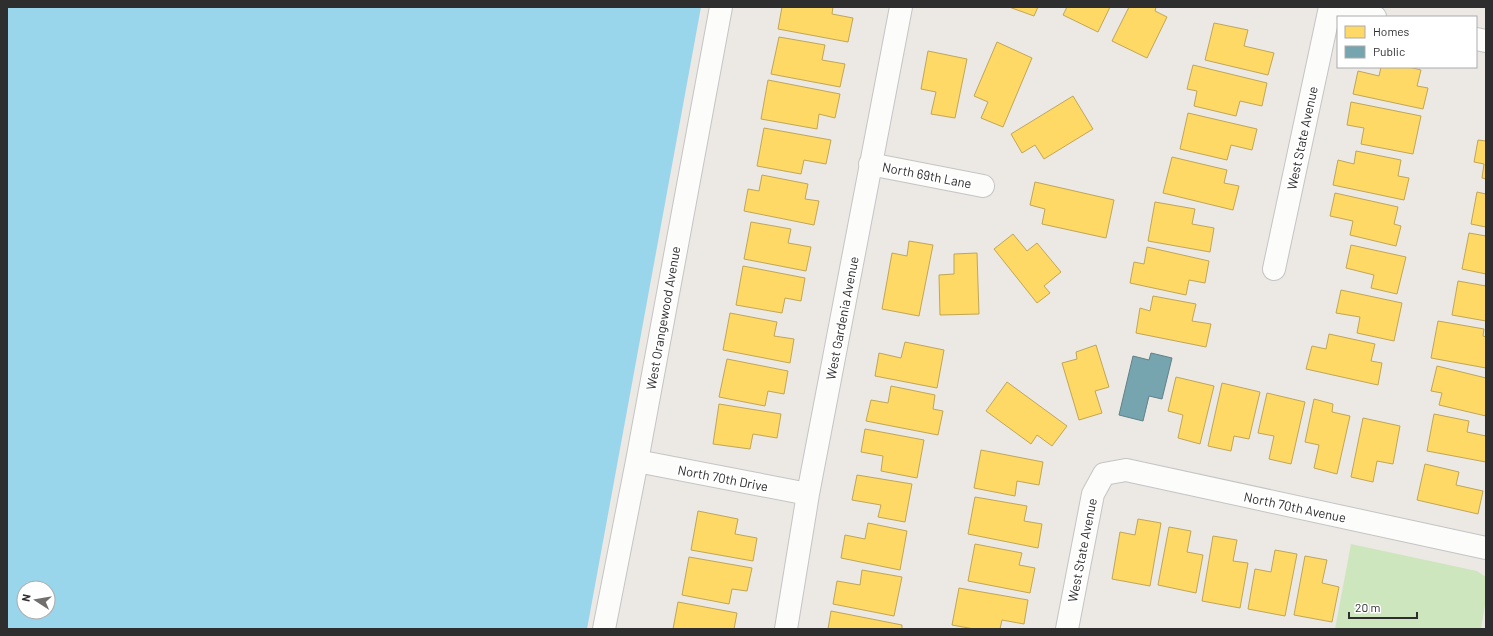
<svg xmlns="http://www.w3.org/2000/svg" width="1493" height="636" viewBox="0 0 1493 636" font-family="Barlow,sans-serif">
	<rect width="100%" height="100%" fill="#ece8e4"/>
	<path fill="#cee6be" d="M1351 544 1477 571 1486 577V599L1481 629H1335Z"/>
	<path fill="#99d6ec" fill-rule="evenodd" d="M7 7H701L587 629H7ZM24 588H48V612H24Z"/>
	<path fill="#ffd966" stroke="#c0a655" d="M782 7H833L832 14 853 18 848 42 778 29Z
		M1009 7H1038L1034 16Z
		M1067 7H1110L1098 32 1063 15Z
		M1129 7H1156L1155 11 1167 17 1147 58 1112 41Z
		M1214 23 1248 30 1244 46 1274 53 1268 75 1205 60Z
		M779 37 825 45 822 60 845 64 840 87 771 74Z
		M997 42 1032 58 1003 127 981 118 988 102 974 96Z
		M928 51 967 59 955 118 931 114 936 92 921 89Z
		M1193 65 1267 83 1262 106 1240 101 1236 116 1194 106 1197 91 1187 89Z
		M1381 67H1409L1421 70 1417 86 1428 88 1423 109 1353 94 1358 71 1379 76Z
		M768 80 840 94 835 118 819 114 817 129 761 119Z
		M1073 96 1093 129 1044 159 1035 145 1022 153 1011 134Z
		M1351 102 1421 116 1413 154 1361 144 1364 128 1347 125Z
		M1188 113 1257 129 1252 150 1231 145 1227 160 1180 149Z
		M764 128 831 140 826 164 804 160 801 174 757 166Z
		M1478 140 1486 141V179L1482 178 1484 164 1474 162Z
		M1356 151 1401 160 1398 176 1409 178 1404 200 1333 185 1338 160 1354 164Z
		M1172 157 1227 170 1224 183 1239 186 1233 210 1163 193Z
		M762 175 808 184 805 199 819 201 814 225 744 211 748 189 759 191Z
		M1035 182 1114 200 1106 238 1042 224 1045 209 1030 205Z
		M1477 192 1486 194V227L1471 224Z
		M1335 193 1398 207 1394 224 1401 226 1396 246 1350 235 1353 221 1330 216Z
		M1155 202 1195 209 1192 224 1214 228 1210 252 1148 241Z
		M751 222 791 229 788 243 811 247 806 271 744 259Z
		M1469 233 1486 236V274L1462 269Z
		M1013 234 1027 251 1037 243 1061 272 1044 286 1050 293 1037 303 994 249Z
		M909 241 933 245 919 316 882 309 892 253 907 256Z
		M1351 245 1406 257 1397 294 1371 288 1374 275 1346 268Z
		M1147 247 1209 261 1205 283 1189 280 1186 295 1130 283 1134 262 1144 264Z
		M977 253 979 314 940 315 939 275 954 274V254Z
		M743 266 805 278 801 301 785 298 782 313 736 305Z
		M1458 281 1486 286V321L1452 315Z
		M1341 290 1402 303 1394 341 1357 333 1360 317 1336 313Z
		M1153 296 1196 304 1192 321 1211 324 1206 347 1136 333 1140 308 1150 311Z
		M730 313 777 322 774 336 794 339 790 363 723 350Z
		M1438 321 1484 329 1483 336 1486 337V368L1431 358Z
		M1329 334 1375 344 1371 361 1382 363 1378 385 1306 369 1312 346 1326 349Z
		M905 342 944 350 937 388 875 376 879 353 901 358Z
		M1096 345 1109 387 1095 391 1102 413 1079 420 1062 363 1077 359 1076 352Z
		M727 359 788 371 784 394 768 391 765 406 719 397Z
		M1437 366 1486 378V416L1439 405 1442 393 1431 391Z
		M1176 377 1214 386 1200 444 1178 438 1183 415 1168 411Z
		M1007 382 1067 426 1052 446 1037 435 1031 444 986 411Z
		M1222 383 1260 392 1249 439 1234 436 1231 451 1208 446Z
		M891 386 935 395 933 409 943 411 938 435 866 421 871 400 888 403Z
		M1267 393 1305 402 1291 464 1269 459 1274 436 1258 433Z
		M1314 399 1333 404 1332 412 1350 416 1337 474 1314 468 1319 445 1305 442Z
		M719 404 781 414 777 438 753 434 750 449 713 444Z
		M1434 414 1469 421 1467 432 1486 436V462L1427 451Z
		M1363 418 1400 426 1393 464 1377 461 1373 482 1351 477Z
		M865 429 924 440 917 478 881 471 883 456 861 452Z
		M981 450 1043 462 1039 485 1017 481 1015 496 974 488Z
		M1425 464 1459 472 1456 485 1483 491 1478 514 1417 500Z
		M857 475 912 484 905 522 878 517 881 505 852 500Z
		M975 497 1027 506 1024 521 1042 524 1038 548 968 534Z
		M698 511 738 519 735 534 757 538 753 561 691 550Z
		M1138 519 1161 523 1150 586 1112 579 1120 532 1135 535Z
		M868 523 907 531 900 570 841 558 845 535 865 539Z
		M1169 527 1191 531 1187 552 1203 555 1196 593 1158 585Z
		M1213 536 1237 540 1233 561 1248 563 1240 608 1202 601Z
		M975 544 1022 553 1019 565 1035 568 1030 593 968 581Z
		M1275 550 1297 554 1285 616 1248 609 1255 569 1271 572Z
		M1305 556 1327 560 1322 583 1339 587 1332 622 1294 615Z
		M689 557 752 568 747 591 732 589 729 604 682 595Z
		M862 570 902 577 894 616 833 604 837 581 860 585Z
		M959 588 1028 600 1024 624 1002 620 1000 629H974L952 625Z
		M678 602 737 613 734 629H673Z
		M831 611 902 625V629H828Z"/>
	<path fill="#76a5af" stroke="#608188" d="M1151 353 1172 358 1162 399 1149 396 1143 421 1119 415 1133 356 1149 360Z"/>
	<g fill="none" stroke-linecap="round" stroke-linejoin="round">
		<g stroke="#c5c4c5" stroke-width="24">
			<path id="minor" d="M1330 7 1375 17
				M1476 39 1486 41
				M870 164 983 186
				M1274 269 1330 7
				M637 461 808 494
				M604 629 637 461 721 7
				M786 629 808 494 901 7
				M1067 629 1093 494 1104 474 1126 470 1486 548"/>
		</g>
		<use href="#minor" stroke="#fcfcfb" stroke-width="22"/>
	</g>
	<g text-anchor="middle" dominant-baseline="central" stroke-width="4" stroke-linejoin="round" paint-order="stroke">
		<g font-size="13" fill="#2e2e2e" stroke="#fff">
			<text transform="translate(1302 138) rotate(-78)">West State Avenue</text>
			<text transform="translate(927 175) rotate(11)">North 69th Lane</text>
			<text transform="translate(663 318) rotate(-80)">West Orangewood Avenue</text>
			<text transform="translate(842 318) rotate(-79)">West Gardenia Avenue</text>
			<text transform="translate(723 478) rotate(11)">North 70th Drive</text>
			<text transform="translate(1295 507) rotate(12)">North 70th Avenue</text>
			<text transform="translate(1082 550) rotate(-79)">West State Avenue</text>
		</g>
	</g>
	<rect width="1493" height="636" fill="none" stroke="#2e2e2e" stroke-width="16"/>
	<rect x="1337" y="16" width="140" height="52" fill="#ffffff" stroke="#ababab"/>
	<rect x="1345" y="26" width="20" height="12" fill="#ffd966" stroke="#ababab"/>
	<text x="1373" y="36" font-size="12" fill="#2e2e2e">Homes</text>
	<rect x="1345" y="46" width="20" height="12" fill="#76a5af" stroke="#ababab"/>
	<text x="1373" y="56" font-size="12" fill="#2e2e2e">Public</text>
	<g transform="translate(36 600) rotate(282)"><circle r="19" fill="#ffffff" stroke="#ababab"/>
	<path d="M0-3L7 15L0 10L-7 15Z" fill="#706f6e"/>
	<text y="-6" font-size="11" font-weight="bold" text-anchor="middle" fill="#2e2e2e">N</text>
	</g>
	<path d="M1349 612v6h68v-6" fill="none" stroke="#2e2e2e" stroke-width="2"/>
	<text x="1355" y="612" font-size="12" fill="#2e2e2e" stroke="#ffffff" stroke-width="3" paint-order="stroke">20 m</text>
</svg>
